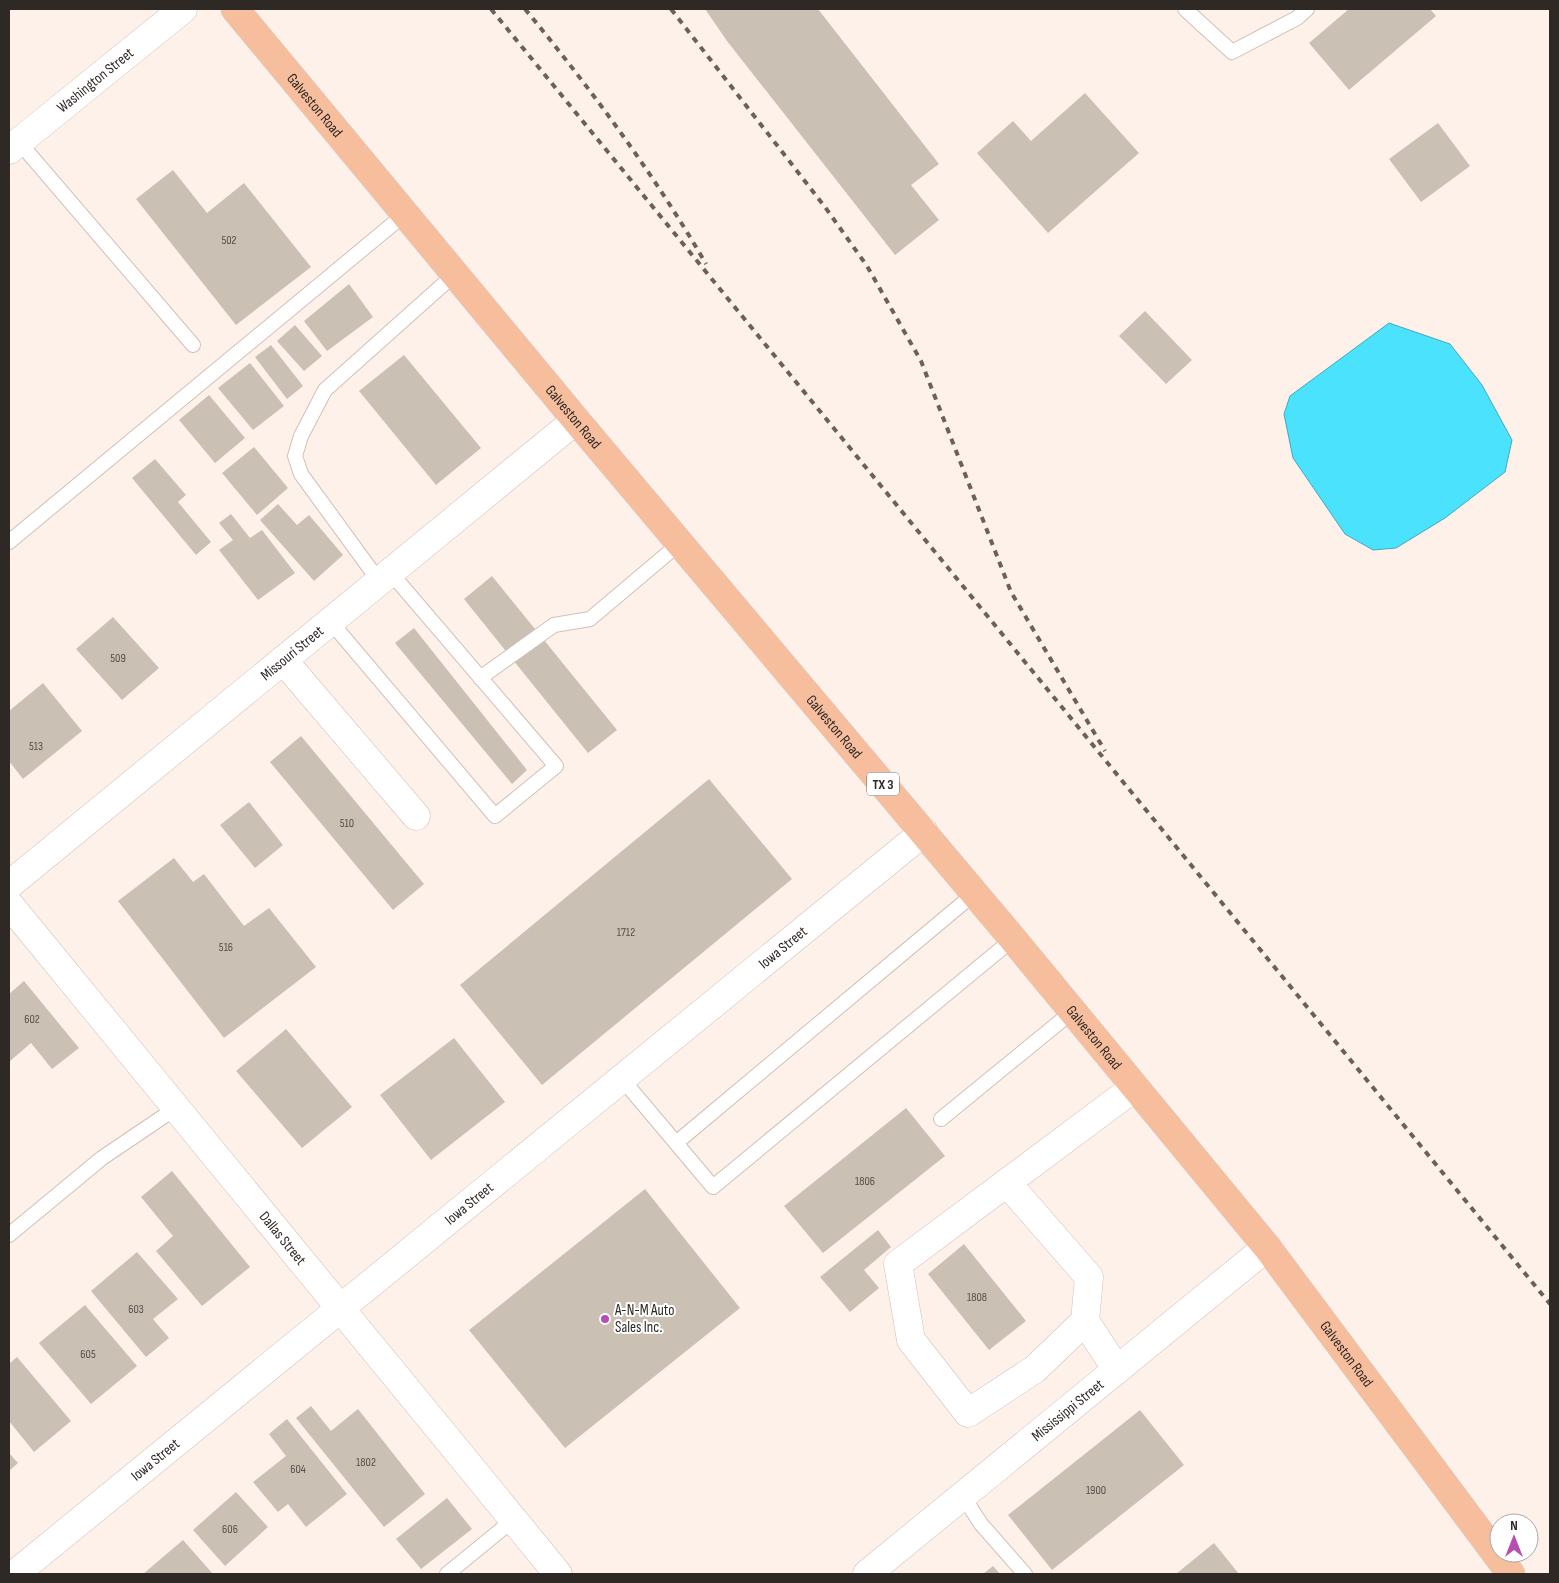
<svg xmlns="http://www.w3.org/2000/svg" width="1559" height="1583" viewBox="0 0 1559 1583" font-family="'Sofia Sans Condensed',sans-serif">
	<rect width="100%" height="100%" fill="#fef1ea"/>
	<path fill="#4ae2fd" stroke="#42aabc" d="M1389 323 1450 344 1482 385 1512 440 1505 472 1445 518 1396 548 1373 550 1345 534 1293 458 1284 414 1290 396Z"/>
	<path fill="#cac1b4" d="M705 9H818L939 164 911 185 939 220 895 255 727 41Z
		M1349 9H1430L1436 16 1349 90 1309 43Z
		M1085 93 1139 153 1048 233 977 153 1013 121 1031 141Z
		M1438 123 1470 166 1421 202 1389 159Z
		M173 170 207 213 244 183 311 267 236 325 136 199Z
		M349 284 373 317 327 351 304 321Z
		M1145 311 1192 360 1166 384 1119 336Z
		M295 325 322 356 304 371 277 341Z
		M271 345 303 386 287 399 255 357Z
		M404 355 481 448 436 485 359 391Z
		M250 363 284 406 253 430 218 388Z
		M209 395 245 438 215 463 179 420Z
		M254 447 288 488 257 515 222 473Z
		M155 459 186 495 178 502 211 542 196 555 132 478Z
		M278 504 297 525 309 515 343 555 314 581 260 520Z
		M231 514 250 538 262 530 295 573 258 600 219 550 233 540 219 523Z
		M492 576 617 730 588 753 464 599Z
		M113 617 159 668 122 700 76 649Z
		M414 628 527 770 512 784 395 643Z
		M43 683 82 731 23 779 9 761V711Z
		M301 736 424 884 393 910 270 762Z
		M709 779 792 879 542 1085 460 985Z
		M249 802 283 845 255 868 220 825Z
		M174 858 193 882 204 874 244 926 269 908 316 967 224 1038 118 901Z
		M24 981 79 1048 52 1069 31 1043 9 1062V994Z
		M286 1029 352 1107 302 1148 236 1071Z
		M454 1038 505 1102 431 1160 380 1095Z
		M906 1108 945 1156 823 1253 784 1206Z
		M172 1171 250 1267 202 1306 156 1251 173 1236 141 1197Z
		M645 1189 740 1308 565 1448 469 1330Z
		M878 1230 891 1247 864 1270 879 1288 850 1312 820 1277Z
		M964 1244 1026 1321 989 1350 928 1274Z
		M137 1252 178 1299 153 1319 169 1338 146 1357 91 1291Z
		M85 1305 137 1366 91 1404 39 1343Z
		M17 1357 71 1421 34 1452 9 1421V1364Z
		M311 1406 331 1431 358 1409 425 1494 384 1527 296 1418Z
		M1140 1410 1184 1465 1052 1570 1008 1515Z
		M287 1419 347 1494 306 1527 288 1504 278 1512 253 1482 286 1456 269 1434Z
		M9 1453 18 1463 9 1471Z
		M236 1492 268 1527 225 1566 193 1530Z
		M447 1498 472 1529 421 1569 396 1539Z
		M183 1540 213 1574H143Z
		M1214 1543 1239 1574H1176Z
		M993 1566 1000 1574H983Z"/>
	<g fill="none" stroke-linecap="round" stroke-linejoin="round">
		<g stroke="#d0c0b8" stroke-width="16">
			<path id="service" d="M1185 9 1232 52 1297 18 1307 9
				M19 142 193 345
				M9 542 405 214
				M379 581 301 474 295 456 301 436 325 390 455 274
				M330 621 495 816 556 766 390 572
				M480 678 554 625 590 619 680 543
				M622 1079 676 1143 975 893
				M941 1119 1073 1011
				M676 1143 713 1187 1013 939
				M9 1235 102 1158 176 1108
				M963 1496 981 1524 1025 1574
				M447 1574 513 1520"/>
		</g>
		<g stroke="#d0c0b8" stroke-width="29">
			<g id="minor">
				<path id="s1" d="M9 150 183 9"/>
				<path d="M283 660 416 816"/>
				<path id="s2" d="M9 885 576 420"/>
				<path id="s3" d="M9 904 558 1574"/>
				<path d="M1008 1184 1089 1277 1085 1321 1035 1369 968 1413 911 1340 898 1264 1135 1087"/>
				<path d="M1085 1321 1117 1370"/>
				<path id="s4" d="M15 1574 924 832"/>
				<path id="s5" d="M867 1574 1267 1247"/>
			</g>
		</g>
		<g stroke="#d5d4d4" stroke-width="29">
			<g id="primary">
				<path id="s6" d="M235 9 576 420 1013 939 1267 1247 1511 1574"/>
			</g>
		</g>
		<use href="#service" stroke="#fff" stroke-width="14"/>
		<use href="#minor" stroke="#fff" stroke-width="28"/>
		<use href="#primary" stroke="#f6be9d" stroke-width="28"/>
		<path stroke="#69615d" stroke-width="4" stroke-dasharray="6 6" stroke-linecap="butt" d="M491 9 1550 1304
			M525 9C591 89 654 174 706 264
			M671 9 825 207 867 266 921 361 1011 592 1105 751"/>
	</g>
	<circle fill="#b54fb2" stroke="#fff" stroke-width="2" cx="605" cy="1319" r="5"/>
	<g text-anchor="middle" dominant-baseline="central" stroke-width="4" stroke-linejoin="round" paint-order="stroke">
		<g font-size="12" fill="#564f4a">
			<text x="229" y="240">502</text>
			<text x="118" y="658">509</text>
			<text x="36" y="746">513</text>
			<text x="347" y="823">510</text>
			<text x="626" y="932">1712</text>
			<text x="226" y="947">516</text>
			<text x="32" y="1019">602</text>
			<text x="865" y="1181">1806</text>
			<text x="977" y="1297">1808</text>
			<text x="136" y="1309">603</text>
			<text x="88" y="1354">605</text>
			<text x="366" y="1462">1802</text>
			<text x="298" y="1469">604</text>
			<text x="1096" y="1490">1900</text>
			<text x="230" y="1529">606</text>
		</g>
		<rect fill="#fff" stroke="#6d6967" stroke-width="1" x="867" y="772.5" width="32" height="23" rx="4"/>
		<g font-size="14" font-weight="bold" fill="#2f2926">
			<text x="883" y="784">TX 3</text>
		</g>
		<g font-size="15" fill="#2f2926" stroke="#fff">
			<text stroke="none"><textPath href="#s1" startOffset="111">Washington Street</textPath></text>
			<text stroke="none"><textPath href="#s6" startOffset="125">Galveston Road</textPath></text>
			<text stroke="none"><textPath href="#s6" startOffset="530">Galveston Road</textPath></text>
			<text stroke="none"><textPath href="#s2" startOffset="366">Missouri Street</textPath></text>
			<text stroke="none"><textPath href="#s6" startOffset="935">Galveston Road</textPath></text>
			<text stroke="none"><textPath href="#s4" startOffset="991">Iowa Street</textPath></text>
			<text stroke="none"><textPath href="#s6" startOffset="1340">Galveston Road</textPath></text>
			<text stroke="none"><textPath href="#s4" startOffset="586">Iowa Street</textPath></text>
			<text stroke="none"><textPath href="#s3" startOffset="432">Dallas Street</textPath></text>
			<text stroke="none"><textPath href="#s6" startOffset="1745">Galveston Road</textPath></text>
			<text stroke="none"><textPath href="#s5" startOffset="259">Mississippi Street</textPath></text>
			<text stroke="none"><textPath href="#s4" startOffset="181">Iowa Street</textPath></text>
		</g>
		<g font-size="15" fill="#2f2926" stroke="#fff" text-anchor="start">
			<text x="615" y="1310">A-N-M Auto<tspan x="615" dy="17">Sales Inc.</tspan></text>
		</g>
	</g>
	<rect width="1559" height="1583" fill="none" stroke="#2f2926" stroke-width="20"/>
	<g transform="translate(1514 1538)"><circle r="24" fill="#ffffff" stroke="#aca9a8"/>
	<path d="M0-4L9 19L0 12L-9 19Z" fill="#b54fb2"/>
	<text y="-8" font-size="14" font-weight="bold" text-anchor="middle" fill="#2f2926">N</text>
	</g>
</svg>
